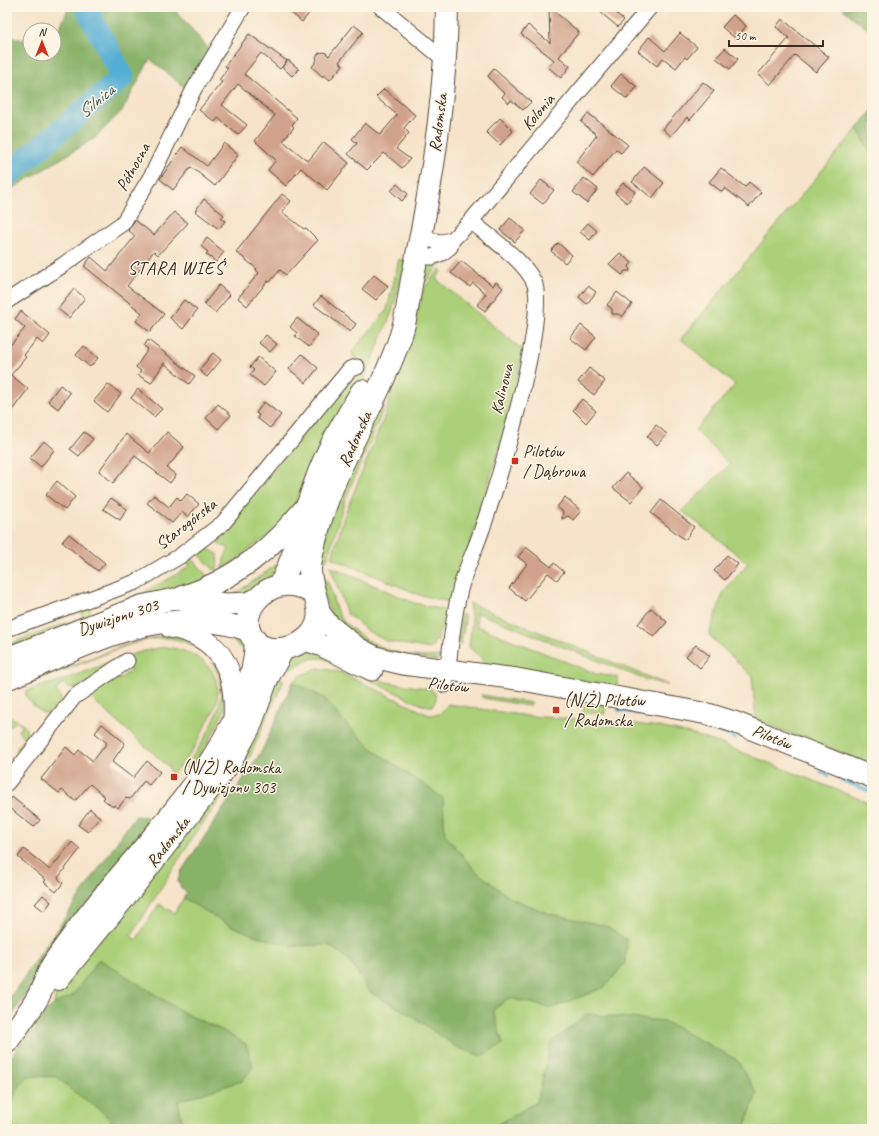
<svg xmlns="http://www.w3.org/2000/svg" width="879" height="1136" viewBox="0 0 879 1136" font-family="Caveat,sans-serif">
	<rect width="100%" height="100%" fill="#fcf5e5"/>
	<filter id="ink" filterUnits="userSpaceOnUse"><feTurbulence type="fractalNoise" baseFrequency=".025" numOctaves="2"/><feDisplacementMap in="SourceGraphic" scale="8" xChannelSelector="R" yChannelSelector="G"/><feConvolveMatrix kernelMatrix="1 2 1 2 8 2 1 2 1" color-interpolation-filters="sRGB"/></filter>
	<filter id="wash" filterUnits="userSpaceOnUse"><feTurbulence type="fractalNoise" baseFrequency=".012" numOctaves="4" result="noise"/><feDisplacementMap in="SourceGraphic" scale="16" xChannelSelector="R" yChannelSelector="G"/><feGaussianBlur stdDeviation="0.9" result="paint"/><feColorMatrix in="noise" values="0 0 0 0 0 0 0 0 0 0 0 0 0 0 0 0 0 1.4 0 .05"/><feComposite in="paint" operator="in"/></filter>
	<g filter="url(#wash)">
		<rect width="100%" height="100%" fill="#f6e3c9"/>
		<path fill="#acd079" stroke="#747d4c" d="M872 111V764L756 721 752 676 709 635 723 593 748 563 682 511 730 464 695 430 735 385 681 339Z
			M447 256 419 289C426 266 425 266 447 256Z
			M399 259 404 261 405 264 392 312 370 366 359 386 316 452 288 521 223 569 224 559 229 548 220 545 217 537 351 376 357 378 364 365 353 357 352 352 387 310Z
			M440 269 442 271 436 279 524 351 505 428 447 622 439 632 438 641H434L433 647 430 649 386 641 368 631 347 614 330 566 414 603 448 611 449 602 420 595 332 558 343 519 387 410 392 385 409 342 424 288Z
			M387 385 383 410 345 500 327 559 324 561 318 560 327 526Z
			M200 549H208L218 554 217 570 213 569 196 551Z
			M189 555 211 580 7 651V645L83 617 81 613 85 607 88 605 92 614C127 600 158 587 190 566L185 558Z
			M279 563V569L271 577 260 582 246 594 232 596Z
			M316 573C335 578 330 606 342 619 363 643 395 656 427 657 432 657 437 656 442 656L436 661 373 649 332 617Z
			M469 603 668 685 646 680 476 612 477 626 596 674 618 677 617 690 485 667 481 658 469 647 472 621Z
			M461 614 464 615 465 620 461 644H458Z
			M228 632 244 640 246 652 237 645Z
			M165 635H177L199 649C188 643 177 638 164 638 131 639 98 658 68 669 57 674 44 676 33 680L28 678 75 664 126 645Z
			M166 647C195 651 222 666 217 700 215 710 209 719 204 728 199 739 192 753 183 762 179 767 175 771 171 776L169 767 86 694 113 676 118 680 130 671 129 665 76 688 68 687 62 683 56 691C63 698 62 702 57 710L53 708 49 713H42L28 700 25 692C39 686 54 683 69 678 101 666 132 651 166 647Z
			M309 649 386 682 431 689 435 693 436 700 432 706 422 705 323 658 308 659 291 669 282 666 286 660Z
			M212 663 221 664 225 709 210 739 188 772 186 766C206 737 236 697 212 663Z
			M318 668 340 672 429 715 440 714 448 704 527 716 621 722 659 727 690 734 719 743 872 804V1129H7V1063L32 1027 54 1004 56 992 239 762 276 677 284 680 250 756 189 843 131 936 136 940 159 904 174 913 187 893 182 889 178 881 181 872 262 751 293 682 300 676Z
			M481 695 532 703 529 706 483 698Z
			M605 704V714L583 713 584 706Z
			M11 718C23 721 30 730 27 742L20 750 16 749 25 739 18 731 22 726 16 721 11 726 9 725 7 719Z"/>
		<path fill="#89b269" stroke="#626e44" d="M69 7H172L211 51 190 92 150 59 122 111 95 138 7 192V34L17 39 30 40V54H54V41Z
			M845 7H872V33L843 9Z
			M872 111V155L857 128Z
			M293 682 324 698 344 722 375 751 443 798 445 835 477 872 509 897 547 913 606 926 627 940 625 963 605 987 552 1008 509 998 493 1010 503 1044 481 1056 456 1047 408 1013 370 992 348 959 328 945 292 946 259 937 229 925 183 898 187 893 182 889 178 881 181 872 262 751Z
			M135 816 147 817 150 824 7 1022V1002Z
			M99 959 188 1015 222 1030 246 1044 253 1067 242 1081 178 1101 182 1121 187 1129H119L99 1109 73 1091 57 1077 27 1076 16 1091 7 1117V1063L32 1027 54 1004 72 996Z
			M587 1014 664 1021 737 1060 757 1093 744 1129H490L537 1102 551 1043Z"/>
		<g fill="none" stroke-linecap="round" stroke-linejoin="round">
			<path stroke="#55aed3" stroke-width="4" d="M619 710 660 716
				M672 719 684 722
				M698 725 730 735 735 739
				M821 772 828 775
				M842 780 872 792"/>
			<path stroke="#55aed3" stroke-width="23" d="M7 176 123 77 86 7"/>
		</g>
		<g id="blocks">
			<path fill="#d1a28b" d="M284 7H314L302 22Z
				M549 7 579 32 559 57 570 66 561 78 548 67 554 60 521 34 528 25 550 43Z
				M594 7H609L624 20 618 27Z
				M733 15 746 26 736 39 722 27Z
				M782 19 829 57 816 72 795 55 770 85 758 74 789 38 776 27Z
				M354 25 363 32 339 62 343 65 330 80 325 76H322L312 67 317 60 316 57 319 53 325 52 329 56Z
				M680 33 697 47 687 59 685 57 676 68 663 58 657 66 638 51 649 37 665 51Z
				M249 34 287 61 280 69 261 53 244 74 297 118 292 125 294 127 283 141 308 161 324 142 349 163 327 190 301 168 286 186 268 170 276 160 255 141 275 115 238 84 222 105 247 125 238 135 218 118 215 122 199 110 222 82 219 80 228 68 225 66Z
				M725 48 738 59 730 69 716 58Z
				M288 60 299 69 292 76 282 67Z
				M494 69 531 102 523 110 511 100 509 103 502 97 505 93 500 90 488 76Z
				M621 74 637 87 627 99 611 86Z
				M703 82 714 91 690 120 687 117 671 136 663 129Z
				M384 89 415 115 404 128 409 133 396 149 410 159 402 168 384 153 367 170 348 154 357 143 352 139 365 123 380 135 397 115 376 97Z
				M588 113 628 145 621 153 616 149 593 177 576 162 597 135 581 122Z
				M500 118 513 131 500 145 486 132Z
				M224 143 238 155 215 186 191 167 173 190 160 179 182 147 207 166Z
				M644 167 664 183 652 198 632 182Z
				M721 168 745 187 749 182 761 192 749 207 725 188 722 192 709 182Z
				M584 178 598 189 587 203 573 192Z
				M541 180 554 190 543 204 530 194Z
				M623 183 635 192 627 203 615 193Z
				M397 184 408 194 402 201 391 191Z
				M282 194 291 201 282 212 304 229 306 228 318 240 286 275 280 270 270 282 268 281 247 306 238 298 259 273 256 270 257 269 236 252Z
				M204 199 224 215 221 218 225 221 219 229 195 211Z
				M174 212 188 223 158 255 154 251 127 286 164 314 150 332 136 321 142 313 84 266 91 257 107 271 135 236 128 230 135 220 154 235Z
				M510 218 525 230 515 242 500 230Z
				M588 223 597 231 590 240 580 232Z
				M207 238 224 252 216 262 206 254 208 252 201 246Z
				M558 243 572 255 565 263 551 251Z
				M620 253 632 263 629 266 630 271H625L622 275 609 264Z
				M461 261 493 286 496 282 503 288 485 311 477 305 486 294 473 283 470 287 451 273Z
				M374 275 388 286 376 300 362 289Z
				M219 285 230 295 215 313 204 304Z
				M588 286 596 292 587 304 579 297Z
				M74 289 85 298 69 318 58 309Z
				M617 292 632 304 622 317 618 314H612V309L607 305Z
				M321 296 356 324 350 332 314 305Z
				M184 300 197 310 183 329 170 318Z
				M21 311 50 335 43 344 37 339 24 355 26 357 11 375 28 389 7 417V349L25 328 15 319Z
				M297 318 318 335 309 347 295 336 297 333 290 327Z
				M581 325 596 337 586 350 570 338Z
				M266 335 277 344 270 352 259 343Z
				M148 340 195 376 189 384 164 363 151 383 138 375 141 371 136 367 148 349 144 346Z
				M84 346 98 358 90 367 76 355Z
				M213 353 221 360 207 377 199 370Z
				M302 354 318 368 306 383 289 369Z
				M258 357 276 372 264 386 250 375 254 370 250 367Z
				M589 368 605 381 594 395 578 382Z
				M108 384 121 394 107 412 94 401Z
				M60 385 70 393 58 409 48 401Z
				M138 389 162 409 154 417 131 398Z
				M582 399 596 411 586 423 573 410Z
				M264 402 281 415 270 428 257 418 259 415 256 413Z
				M218 404 231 415 218 429 206 418Z
				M656 425 667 434 657 445 647 437Z
				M84 432 93 439 79 456 70 449Z
				M167 432 184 447 167 468 176 475 170 483 135 456 113 483 99 471 126 434 149 453Z
				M44 441 54 450 41 467 30 458Z
				M626 473 643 487 631 502 613 488Z
				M57 481 75 497 65 510 46 495Z
				M187 494 199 504 188 517 182 512 172 523 147 503 154 495 169 507 177 497 181 501Z
				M565 497 581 511 573 520 568 516 562 519 563 512 557 507Z
				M111 498 127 509 120 520 103 509Z
				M661 500 694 527 685 540 651 513Z
				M69 534 105 563 98 571 62 542Z
				M526 547 551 567 554 563 564 572 557 580 548 573 525 601 509 588 527 564 518 557Z
				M727 555 738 564 725 580 714 571Z
				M651 608 667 622 654 637 638 624Z
				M696 645 710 656 700 668 686 656Z
				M102 724 125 743 112 762 133 778 147 761 160 772 149 785 144 781 130 799 126 798 118 808 114 805 113 807 103 799 105 797 90 784 75 801 62 790 59 793 41 779 66 747 75 755 79 750 93 761 107 743 95 733Z
				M12 797 40 820 34 827 7 806Z
				M90 809 100 817 88 832 78 825Z
				M72 842 80 849 58 878 63 883 56 892 44 882 46 880 18 857 24 849 50 870Z
				M43 895 51 902 44 911 35 904Z"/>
		</g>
	</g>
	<g filter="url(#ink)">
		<use href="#blocks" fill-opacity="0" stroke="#574638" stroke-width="1"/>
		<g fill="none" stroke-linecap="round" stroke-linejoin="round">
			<g stroke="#574638" stroke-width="17">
				<path id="minor" d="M381 7 445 60
					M420 238 441 242 452 240
					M417 257H432L442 253 450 247 452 240 471 221 650 7
					M7 301 63 265 123 223 153 173 194 89 243 7
					M7 629 136 582 180 556 223 523 350 369 357 367
					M445 685C451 652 452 618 461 586 466 568 475 550 481 532 496 491 549 316 534 282 523 259 490 238 471 221
					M7 783 74 697 127 661"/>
			</g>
			<g stroke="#574638" stroke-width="23">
				<path id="secondary" d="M182 597C236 579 273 548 308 504
					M319 612 328 624 340 634 358 648 375 657 403 664 517 679 708 714 734 722 872 777
					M170 627C221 636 237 671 234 719
					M305 640 320 645 372 670
					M7 658 141 606 174 599 227 604 247 603 257 599
					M7 679C75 652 136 613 212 622 225 624 238 625 250 632"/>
			</g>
			<g stroke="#574638" stroke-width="24">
				<path id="primary" d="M280 585C298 551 303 513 317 478 328 447 346 419 362 391
					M315 595C277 563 228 613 256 642 271 656 300 648 312 633 328 612 310 592 310 570 310 558 314 545 317 533 335 463 378 403 401 335 408 314 409 291 414 270 432 184 446 95 447 7
					M58 979 133 887 231 761 250 726 267 679 283 649
					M7 1042C17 1027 29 1013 38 997 44 986 47 974 53 964 62 950 73 936 83 922 140 846 254 740 256 641"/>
			</g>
			<use href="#minor" stroke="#fff" stroke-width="15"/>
			<use href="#secondary" stroke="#fff" stroke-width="21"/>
			<use href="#primary" stroke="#fff" stroke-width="22"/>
		</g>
	</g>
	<g fill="#c8321e" stroke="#fcf5e5" stroke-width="1.5">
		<rect x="511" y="457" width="8" height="8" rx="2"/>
		<rect x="552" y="706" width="8" height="8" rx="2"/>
		<rect x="170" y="773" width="8" height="8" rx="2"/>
	</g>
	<g text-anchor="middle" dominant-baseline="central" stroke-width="3" stroke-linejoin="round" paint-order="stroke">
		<g font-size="17" fill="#3b2a1e" stroke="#fcf5e5">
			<text transform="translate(538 112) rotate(-50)">Kolonia</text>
			<text transform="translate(438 123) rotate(-83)">Radomska</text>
			<text transform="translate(133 167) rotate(-61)">Północna</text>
			<text transform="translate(502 389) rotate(-76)">Kalinowa</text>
			<text transform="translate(355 439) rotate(-66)">Radomska</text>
			<text transform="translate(186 524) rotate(-38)">Starogórska</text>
			<text transform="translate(118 617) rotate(-18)">Dywizjonu 303</text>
			<text transform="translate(448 685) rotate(7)">Pilotów</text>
			<text transform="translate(772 737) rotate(22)">Pilotów</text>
			<text transform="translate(168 842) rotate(-52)">Radomska</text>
		</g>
		<g font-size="17" fill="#3b2a1e" stroke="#fcf5e5" text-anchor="start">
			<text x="523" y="451">Pilotów<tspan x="523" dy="20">/ Dąbrowa</tspan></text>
			<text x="564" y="700">(N/Ż) Pilotów<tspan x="564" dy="20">/ Radomska</tspan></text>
			<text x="182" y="767">(N/Ż) Radomska<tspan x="182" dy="20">/ Dywizjonu 303</tspan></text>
		</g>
		<g font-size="18" font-style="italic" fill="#44585d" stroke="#fcf5e5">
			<text transform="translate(96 101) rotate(-40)">Silnica</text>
		</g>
		<g font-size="18" letter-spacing="1" fill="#3b2a1e" stroke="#fcf5e5">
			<text x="176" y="268">STARA WIEŚ</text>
		</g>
	</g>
	<rect width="879" height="1136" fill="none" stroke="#fcf5e5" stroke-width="24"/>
	<g transform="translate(42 42)"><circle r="19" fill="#fcf5e5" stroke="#afa495"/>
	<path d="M0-3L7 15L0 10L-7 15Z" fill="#c8321e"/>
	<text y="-6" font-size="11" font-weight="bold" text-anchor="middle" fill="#3b2a1e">N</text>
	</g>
	<path d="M729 40v6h94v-6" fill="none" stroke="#3b2a1e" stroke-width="2"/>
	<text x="735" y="40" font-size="12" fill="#3b2a1e" stroke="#fcf5e5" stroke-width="3" paint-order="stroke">50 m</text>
</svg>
